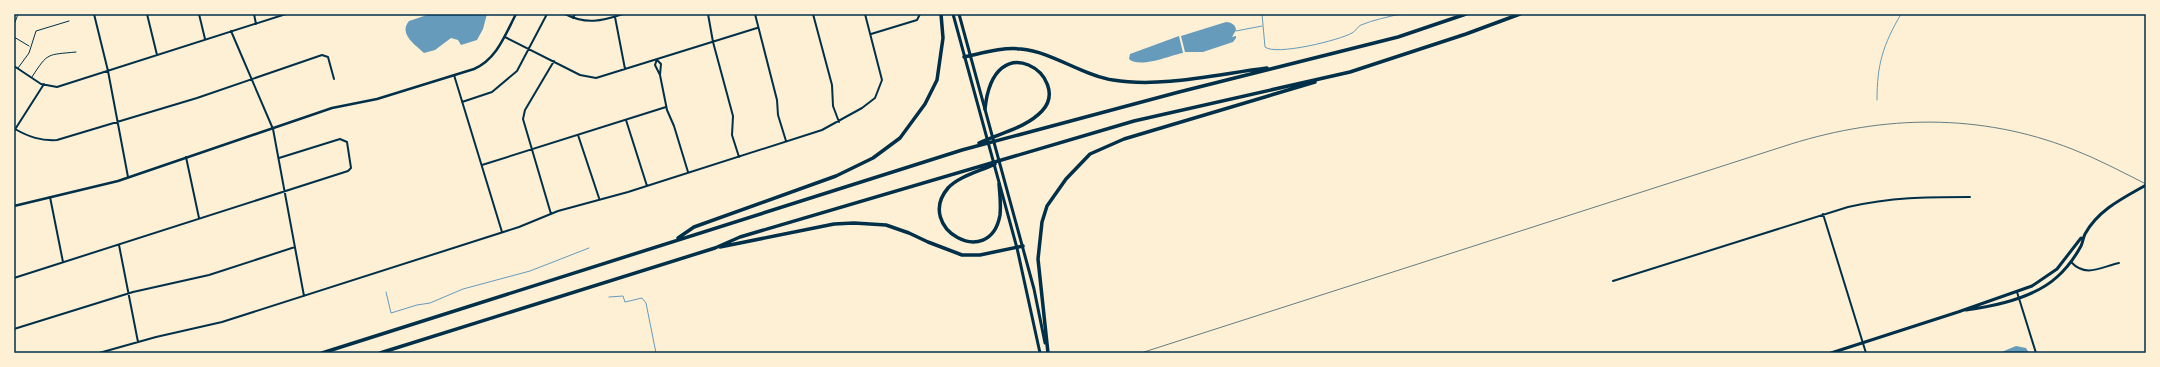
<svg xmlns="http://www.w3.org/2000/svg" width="2160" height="367" viewBox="0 0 2160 367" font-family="Manrope,sans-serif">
	<rect width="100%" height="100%" fill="#fdf0d5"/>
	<path fill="#669bbc" d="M430 14H487L483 29 477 40 461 45 458 40 451 38 435 50 424 53C416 45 398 34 409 21Z
		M1226 22C1231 22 1236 25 1236 30L1232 37 1236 36V38L1233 42 1203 52H1185L1181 36Z
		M1179 36 1183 53C1171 55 1140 69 1129 59L1130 54Z
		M2016 346 2026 348 2029 353H1999Z"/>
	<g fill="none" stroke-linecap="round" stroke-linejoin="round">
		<path stroke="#669bbc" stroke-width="1" d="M1262 14 1265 47C1276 56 1340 40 1352 33 1356 31 1358 26 1361 25 1373 20 1388 17 1400 14
			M1236 31 1262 26
			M1877 100C1877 64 1883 45 1901 14
			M386 292 391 313 417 305 430 303 463 289 530 271 589 248
			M609 297 623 296 625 302 642 298 646 303 656 353"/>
		<path stroke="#003049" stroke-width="1" d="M14 25 18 14
			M14 37 29 46
			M18 68 29 53 36 31 69 21
			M32 77C48 52 47 55 76 52"/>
		<path stroke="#003049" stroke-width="2" d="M94 14 108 71 128 177
			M147 14 157 55
			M199 14 205 39
			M254 14 256 24
			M565 14C586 25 602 21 623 14
			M708 14 713 42 733 116 732 135 739 157
			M755 14 777 100 778 115 786 141
			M813 14 832 85 833 106 839 122
			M615 17 625 69
			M573 18 575 14
			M231 31 273 129 304 296
			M871 34 917 20 920 14
			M505 37 580 75 596 78 757 28
			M657 59 655 65 660 75 667 110 674 126 688 172
			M657 60 661 64 660 75
			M14 66 41 84 57 87 286 14
			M454 75 502 232
			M462 102 492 92 517 71 547 14
			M626 120 647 186
			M15 129C29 137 41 141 57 140L197 98 322 55 328 57 334 79
			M14 131 44 84
			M578 135 599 198
			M186 157 199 218
			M482 165 666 107
			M50 197 63 262
			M551 214 523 119 525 110 554 61
			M1823 214 1866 353
			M119 245 138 342
			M2071 262C2086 278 2101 267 2119 263
			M14 278 348 171 351 168 347 142 340 139 279 158
			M1613 281 1848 207C1892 197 1926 197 1970 197
			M2017 292 2036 353
			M14 329 133 292 209 275 295 247
			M99 353 156 337 222 322 519 227 558 211 628 192 822 130 862 108 875 98 882 80 865 14"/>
		<path stroke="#003049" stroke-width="2.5" d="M14 206 118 181 332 108 377 99 474 69C497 59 505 35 516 14"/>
		<path stroke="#003049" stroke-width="3" d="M953 14 1017 248 1040 353
			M959 14 1034 289 1045 343"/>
		<path stroke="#003049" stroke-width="3" d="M1966 310C1996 306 2034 298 2057 277 2066 269 2075 257 2081 246 2083 242 2083 238 2085 234 2098 210 2123 198 2146 185
			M1831 353 1958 312 2032 286 2057 269 2081 238"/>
		<path stroke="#003049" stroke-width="3.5" d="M964 57C983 53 1002 47 1021 49 1053 52 1081 75 1113 80 1161 88 1218 74 1267 68
			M979 143C1000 133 1026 128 1042 111 1073 78 994 22 985 109
			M995 164C981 171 959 176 948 188 914 228 990 271 1000 215 1001 205 1000 194 999 184
			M678 238 694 227 836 176 873 158 900 138 925 104 937 80 943 38 941 14
			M720 247 834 224 854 223 886 225 909 233 928 242 962 255H980L1023 246
			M322 353 962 150 1179 92 1398 37 1466 14
			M380 353 715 248 740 237 1134 121 1350 72 1466 34 1520 14
			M1048 353 1038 259 1042 222 1047 206 1066 179 1090 154 1124 139 1315 82"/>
		<path stroke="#657d81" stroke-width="1" d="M1141 353 1791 144C1884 115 1980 113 2072 149 2098 159 2122 172 2146 184"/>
	</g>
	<rect width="2160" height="367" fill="none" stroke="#fdf0d5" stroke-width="30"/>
	<rect x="15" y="15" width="2130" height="337" fill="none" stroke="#003049" stroke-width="1.5"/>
</svg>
